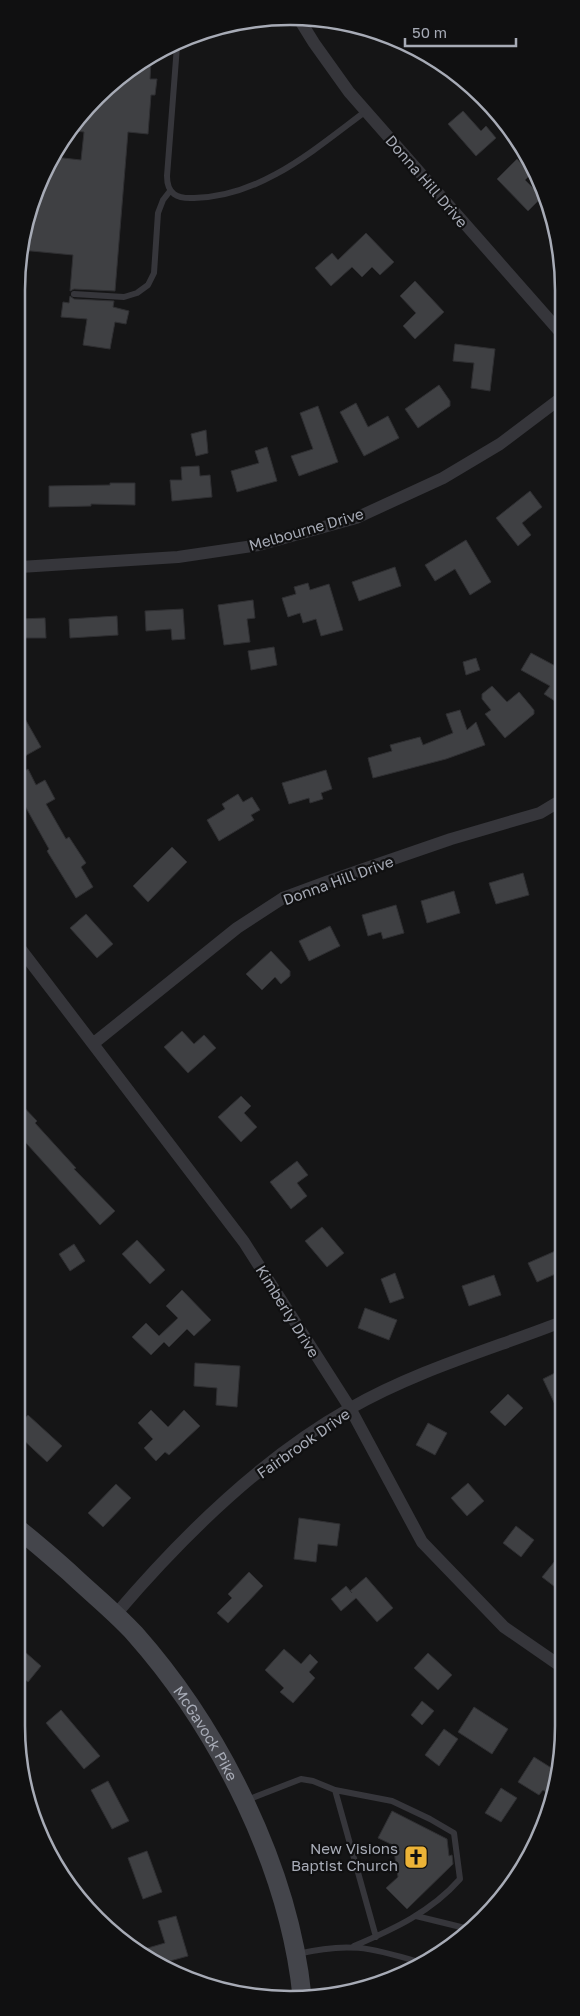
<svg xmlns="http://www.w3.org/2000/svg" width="580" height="2016" viewBox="0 0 580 2016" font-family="'Golos Text',sans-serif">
	<rect width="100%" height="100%" fill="#151516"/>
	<path fill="#3f4043" stroke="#2f2f32" d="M143 60 151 61 150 79H157L155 95H151L148 134 128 132 115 291 74 289 70 291 73 255 21 250V237L54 157 81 160 84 132 76 131 77 123 138 63Z
		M463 111 481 131 486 126 496 138 476 156 448 124Z
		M517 159 531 174 525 180 542 197 528 211 497 179Z
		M366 233 394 262 380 275 372 267 362 277 352 267 331 286 315 268 332 253 338 260Z
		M415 281 444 312 415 339 403 326 416 313 400 296Z
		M70 296 74 299 114 301 113 307 129 311 126 324 115 322 110 349 83 345 87 319 61 317 63 302 69 303Z
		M455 344 495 349 490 391 471 388 474 363 453 361Z
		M439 385 450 401V406L418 428 405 409Z
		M356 403 368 427 388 416 399 438 364 456 340 412Z
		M318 406 338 462 299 476 291 456 313 449 300 413Z
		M206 430 208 453 196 456 191 434Z
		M267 447 277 481 237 492 231 471 259 463 255 451Z
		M199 466 200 476 210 475 212 497 172 501 170 480H182L181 467Z
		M110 483H135V505L91 504V506L49 507V486L110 485Z
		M530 491 542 507 522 523 531 535 518 546 496 518Z
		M466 540 491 582 470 595 455 569 435 581 425 565Z
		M395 567 401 586 359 601 352 582Z
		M308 583 310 590 329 584 343 630 321 636 316 619 303 623 300 613 288 617 282 598 296 594 294 587Z
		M253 600 255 618 247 619 250 642 224 645 218 605Z
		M183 609 185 639 172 640 171 629 146 631 145 611Z
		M117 616 118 635 70 638 69 619Z
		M45 618 46 638H20V619Z
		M274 647 277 665 251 670 248 651Z
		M531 653 561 669V705L544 694 550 686 521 670Z
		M476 658 480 670 466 675 463 662Z
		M492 686 507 702 519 692 534 710V714L505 738 485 714 491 710 482 699V694Z
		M20 710 41 747 25 756 20 746Z
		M460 710 467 730 476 722 485 745 446 759 373 778 368 758 392 751 390 745 420 737 423 745 453 733 446 714Z
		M28 769 36 785 45 780 55 799 46 804 66 839 69 837 86 863 81 867 93 887 76 898 47 851 49 849 20 797V774Z
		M326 770 332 789 321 793 323 799 310 803 309 798 289 804 282 783Z
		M238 794 243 802 252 797 260 810 251 815 254 820 219 841 207 820 225 809 222 804Z
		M172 847 187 862 148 902 133 886Z
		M523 873 529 895 496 904 489 883Z
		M454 891 460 913 427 923 421 901Z
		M396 905 404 933 383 939 381 932 368 936 362 915Z
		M86 914 113 944 97 958 70 928Z
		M330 926 340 946 309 961 299 941Z
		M271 951 290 971V976L281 984 275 977 262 990 246 974Z
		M182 1031 194 1044 204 1035 216 1048 188 1073 164 1047Z
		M241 1096 251 1106 244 1113 257 1127 241 1142 218 1117Z
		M18 1101 37 1121 35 1123 76 1168 74 1169 115 1211 100 1225 18 1134Z
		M297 1161 308 1175 297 1183 307 1196 291 1209 270 1182Z
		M322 1227 344 1253 327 1267 305 1241Z
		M137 1240 165 1270 150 1284 122 1254Z
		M74 1244 85 1261 70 1271 59 1254Z
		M560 1249V1272L537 1282 528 1263Z
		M395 1273 404 1298 390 1303 381 1279Z
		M494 1275 501 1295 469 1306 462 1286Z
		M182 1290 211 1320 194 1336 187 1329 169 1347 164 1342 151 1355 132 1337 146 1323 159 1336 178 1318 166 1306Z
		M365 1308 397 1320 389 1340 358 1328Z
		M195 1363 240 1366 237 1407 216 1405 217 1388 194 1386Z
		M559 1371V1413L543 1379Z
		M508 1394 523 1408 505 1426 490 1412Z
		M151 1410 168 1427 184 1410 200 1426 169 1455 165 1452 156 1461 144 1448 153 1439 138 1423Z
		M28 1415 62 1446 47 1462 17 1434V1427Z
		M428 1423 447 1433 435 1455 416 1445Z
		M468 1483 484 1501 467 1516 451 1498Z
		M116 1484 131 1498 103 1527 88 1513Z
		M299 1518 340 1524 337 1546 318 1544 316 1562 294 1559Z
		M516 1526 534 1540 521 1557 503 1543Z
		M559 1556V1590L542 1577Z
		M249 1572 263 1586 228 1623 217 1613 232 1598 228 1594Z
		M366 1577 393 1608 377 1622 356 1598 341 1611 331 1599 346 1586 352 1593 350 1591Z
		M17 1645 41 1666 28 1682 16 1672Z
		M284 1649 301 1664 310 1654 318 1662 309 1672 315 1678 293 1703 280 1692 284 1688 265 1670Z
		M428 1653 452 1675 438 1690 414 1668Z
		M422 1701 434 1711 422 1725 411 1715Z
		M474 1707 508 1729 492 1754 458 1732Z
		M61 1710 100 1756 84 1769 46 1723Z
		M444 1729 458 1739 439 1766 425 1755Z
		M534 1757 553 1769 550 1773 559 1779 552 1796 543 1790 539 1795 518 1782Z
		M108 1781 129 1821 112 1829 91 1790Z
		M501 1788 517 1798 501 1822 485 1813Z
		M392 1811 447 1839 449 1856 452 1855 453 1864 407 1909 386 1888 398 1877 393 1845 378 1838Z
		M147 1851 162 1892 143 1899 128 1858Z
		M176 1916 188 1956 159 1964 141 1950 165 1943 158 1921Z"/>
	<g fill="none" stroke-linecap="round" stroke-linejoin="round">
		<path stroke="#36363b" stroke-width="6" d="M177 46 167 176C167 194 177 199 194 198 261 197 315 149 366 111
			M74 294 124 297 137 293 148 285 154 273 158 213 163 200 170 191
			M335 1790 392 1801 430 1819 454 1833 460 1879C431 1912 394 1929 354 1946
			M247 1800 301 1779 313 1781 335 1790 376 1937
			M416 1916 469 1929
			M297 1954C348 1942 369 1947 419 1962"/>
		<path stroke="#36363b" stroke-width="12" d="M301 22 314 43 349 92 561 333
			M20 567 178 557 259 545 356 518 443 478 500 444 561 398
			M19 947 244 1242 350 1408 422 1542 504 1627 559 1665
			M94 1043 237 928 283 898 329 881 451 839 540 813 560 801
			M116 1614C180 1539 262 1458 349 1409 415 1371 489 1350 559 1323"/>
		<path stroke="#44454b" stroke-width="19" id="s1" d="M17 1528C35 1542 52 1557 69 1572 91 1593 115 1612 135 1634 220 1730 289 1868 302 1996"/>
	</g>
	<defs>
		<g id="church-square" transform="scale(1.25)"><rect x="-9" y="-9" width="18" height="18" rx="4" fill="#ecb337" stroke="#101011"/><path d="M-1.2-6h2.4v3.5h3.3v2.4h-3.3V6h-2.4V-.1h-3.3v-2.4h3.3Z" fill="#111"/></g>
	</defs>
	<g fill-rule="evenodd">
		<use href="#church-square" x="416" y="1857"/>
	</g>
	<g text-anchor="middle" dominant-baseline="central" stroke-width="4.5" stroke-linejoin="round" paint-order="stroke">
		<g font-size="15" fill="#a7abb6" stroke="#101011">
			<text transform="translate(427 181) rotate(49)">Donna Hill Drive</text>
			<text transform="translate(306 529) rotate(-16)">Melbourne Drive</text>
			<text transform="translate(338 880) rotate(-20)">Donna Hill Drive</text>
			<text transform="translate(288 1311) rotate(58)">Kimberly Drive</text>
			<text transform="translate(303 1443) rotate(-35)">Fairbrook Drive</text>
			<text stroke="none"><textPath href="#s1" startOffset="281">McGavock Pike</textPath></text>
		</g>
		<g font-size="15" fill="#a7abb6" stroke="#101011" text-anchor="end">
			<text x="398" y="1848">New Visions<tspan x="398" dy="17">Baptist Church</tspan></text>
		</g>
	</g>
	<path d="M0 0H580V2016H0ZM290 25H290A265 265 0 0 1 555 290V1726A265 265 0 0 1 290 1991H290A265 265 0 0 1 25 1726V290A265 265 0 0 1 290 25Z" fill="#101011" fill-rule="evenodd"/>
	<path fill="none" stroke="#a7abb6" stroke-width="2.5" d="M290 25H290A265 265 0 0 1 555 290V1726A265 265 0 0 1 290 1991H290A265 265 0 0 1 25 1726V290A265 265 0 0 1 290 25Z"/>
	<path d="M405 38v8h111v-8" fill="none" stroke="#a7abb6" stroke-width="2.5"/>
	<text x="412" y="38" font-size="15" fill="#a7abb6" stroke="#101011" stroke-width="4" paint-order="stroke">50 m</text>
</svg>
